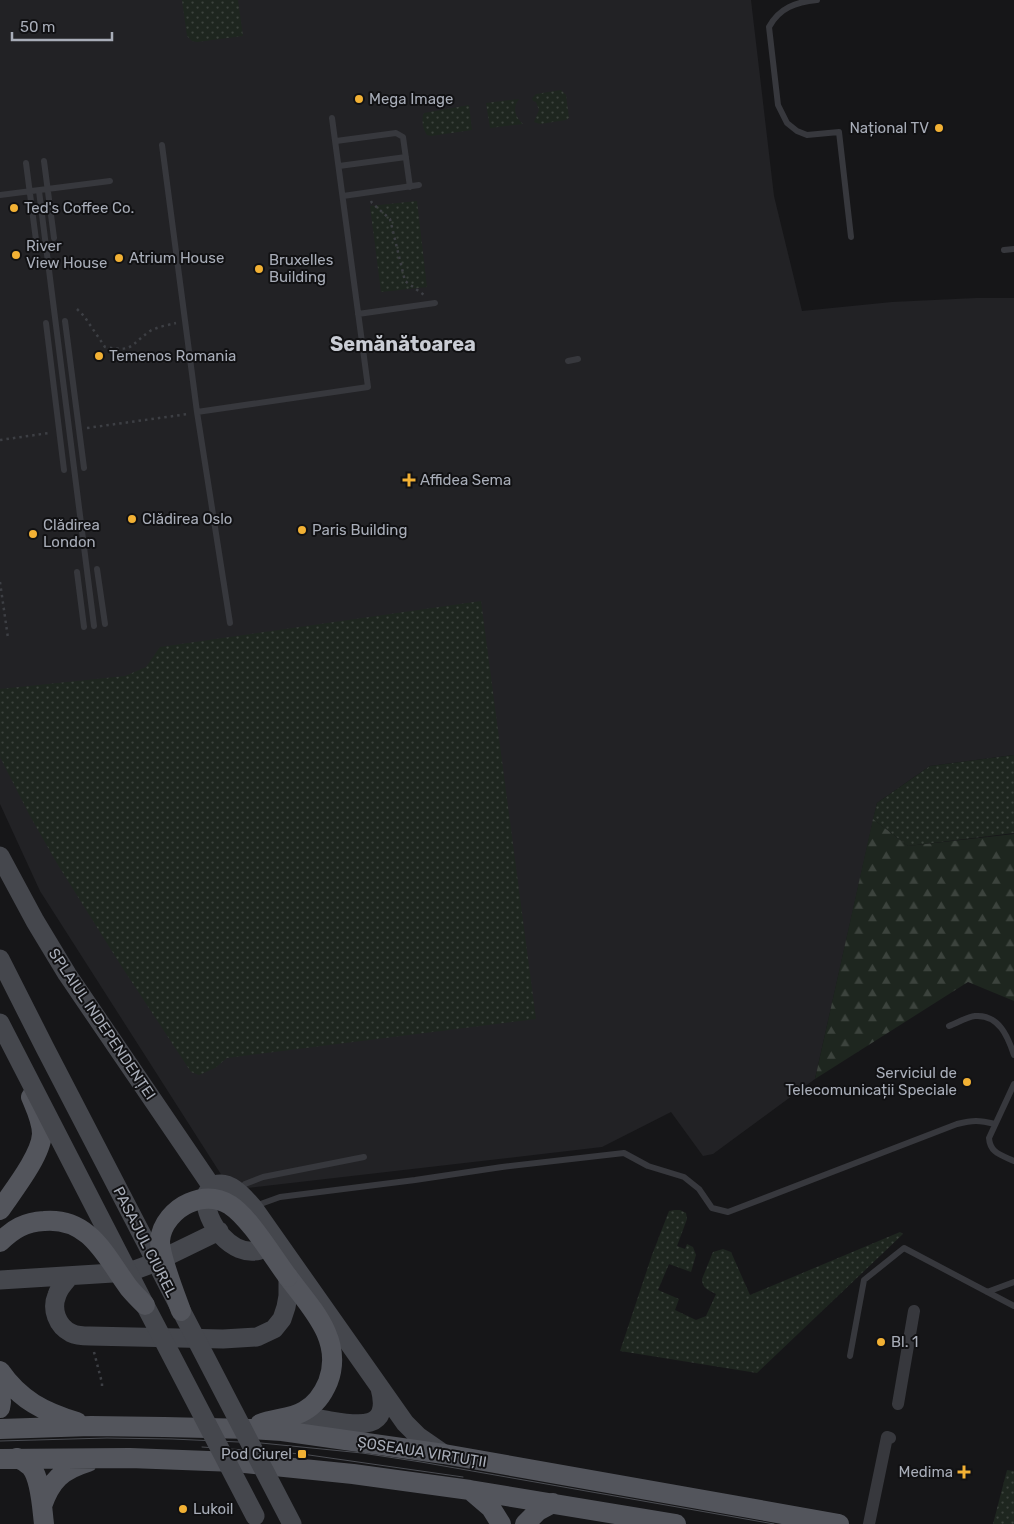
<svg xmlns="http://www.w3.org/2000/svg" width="1014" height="1524" viewBox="0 0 1014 1524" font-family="Rubik,sans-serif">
	<defs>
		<pattern id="grass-dots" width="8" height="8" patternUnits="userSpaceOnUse" patternTransform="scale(1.25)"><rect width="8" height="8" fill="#1e261f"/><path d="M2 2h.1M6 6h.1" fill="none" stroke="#3c433d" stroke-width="1.8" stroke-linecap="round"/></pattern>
		<pattern id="forest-firs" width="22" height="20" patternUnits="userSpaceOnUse" patternTransform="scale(1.25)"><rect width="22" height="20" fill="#1e261f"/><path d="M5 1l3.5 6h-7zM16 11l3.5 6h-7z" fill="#3c433d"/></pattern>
	</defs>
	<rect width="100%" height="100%" fill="#161618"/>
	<path fill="#222225" d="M0 0H751L774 196 802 311 892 302 976 298H1014V755L930 766 877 803 815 1079 713 1154 703 1156 671 1112 602 1147 231 1190 40 891 0 804Z"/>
	<path fill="url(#grass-dots)" d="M182 0H238L243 36 197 42 192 41 187 36Z
		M561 90 566 95 569 118 566 120 540 124 534 122 539 110 536 102 533 101 532 98 536 94Z
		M519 99C512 109 515 116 523 124L490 128 486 103Z
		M469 105 472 130 431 136 427 135C423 130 421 119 424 113Z
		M417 201 427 287 381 292 370 206Z
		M481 601 536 1019 227 1058 215 1068 199 1075 191 1072 120 964 58 865 30 816 0 757V689L125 676 146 667 160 647Z
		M1014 755V833L908 846 873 819 877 803 930 766Z
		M674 1210H680L686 1213 687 1219 677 1246 685 1249 687 1244 693 1247 696 1255 691 1272 669 1264 658 1290 679 1299 675 1310 696 1320 706 1316 716 1294C708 1290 702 1288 702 1279L713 1252 723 1249 731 1252 750 1295 900 1232 903 1234 757 1373 620 1351 652 1255 669 1211Z
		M1007 1470 1014 1471V1524H993Z"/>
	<path fill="url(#forest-firs)" d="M873 819 908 846 1014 834V1001L968 982 815 1079Z"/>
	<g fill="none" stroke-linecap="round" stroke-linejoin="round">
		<path stroke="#3d3f44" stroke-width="2.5" stroke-dasharray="2.5 4" stroke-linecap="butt" d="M371 201 372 203 390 219 405 281 424 295
			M77 309 84 316 105 347C134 352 129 346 150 331 157 327 168 325 176 323
			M87 428 188 414
			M0 440 49 433
			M0 582 8 638
			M94 1352 102 1383V1389"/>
		<path stroke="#37383d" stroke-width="6" d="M817 0C796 2 779 8 769 27L778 105 787 123 797 131 807 135 839 132 851 237
			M336 141 396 133 403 137 410 187
			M162 145 197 412 230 623
			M44 161 54 238
			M26 163 36 240
			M339 166 406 157
			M39 191 94 626
			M0 195 110 181
			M343 196 419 185
			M1004 250 1014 249
			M358 314 435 303
			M65 321 84 468
			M46 323 64 470
			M568 361 578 359
			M197 412 368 387 332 118
			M97 569 105 624
			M77 572 84 627
			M949 1026C957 1023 967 1017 975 1016 999 1014 1008 1037 1014 1055
			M1014 1084 989 1138C990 1153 1001 1155 1014 1161
			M239 1191 245 1184 263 1177 364 1157
			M255 1206 280 1197 415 1180 502 1167 624 1153 648 1166 684 1177 699 1189 712 1208 728 1212 957 1124C973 1120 979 1120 995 1124
			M987 1292 1014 1282
			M850 1356 864 1280 904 1248 1014 1306"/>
		<path stroke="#37383d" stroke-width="12" d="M898 1404 914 1311
			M869 1524 887 1437 890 1438"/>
		<path stroke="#45474d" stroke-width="19" d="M0 856 35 921 67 974 212 1187
			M276 1241C271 1244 266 1249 260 1250 232 1258 204 1222 206 1197 207 1192 210 1187 215 1185 230 1180 244 1197 253 1207L405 1423 418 1436 444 1454
			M70 1276C65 1282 59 1288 57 1295 51 1309 57 1326 71 1333 77 1336 84 1336 90 1336L223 1339 257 1337 274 1329 282 1319 286 1307 288 1296V1277
			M0 1280 113 1273 132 1271 151 1264 219 1231
			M283 1431 305 1422 319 1419C348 1423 393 1437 380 1388"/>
		<path stroke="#53555c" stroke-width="20" d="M0 1210C12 1192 41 1156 42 1134 42 1121 36 1109 31 1097
			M0 1371C20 1400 44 1412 77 1422
			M0 1393 1 1402 0 1408
			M260 1424C274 1418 291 1419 304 1411 315 1405 323 1394 328 1382 344 1340 311 1308 288 1277
			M0 1429 91 1426 164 1427 250 1429 282 1431 444 1454 839 1524
			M17 1458C22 1460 27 1463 31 1467 41 1479 42 1508 44 1524
			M0 1459 130 1458 235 1462 353 1474 470 1490 676 1524
			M470 1490 491 1508 501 1524
			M42 1506C51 1480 62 1470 88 1462
			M525 1524 538 1511 553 1503"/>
		<path stroke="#4a4c52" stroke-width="1" d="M0 1441 107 1438 172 1439 261 1443 362 1453 421 1462 774 1524
			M202 1447 302 1454 463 1477"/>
		<path stroke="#45474d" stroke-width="19" d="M0 959 45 1048 292 1524
			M0 1023 145 1305 255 1516"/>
		<path stroke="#53555c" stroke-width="20" d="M0 1242C13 1229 25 1222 44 1221 90 1217 106 1257 129 1288 134 1294 140 1300 145 1305
			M181 1311C175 1294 160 1257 160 1241 161 1224 175 1209 189 1203 203 1197 217 1197 230 1205 250 1218 273 1257 288 1277"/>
	</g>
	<g fill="#f2b134" stroke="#111113" stroke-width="2">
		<circle cx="359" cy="99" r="5"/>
		<circle cx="939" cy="128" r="5"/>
		<circle cx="14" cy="208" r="5"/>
		<circle cx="16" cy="255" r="5"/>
		<circle cx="119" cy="258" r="5"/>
		<circle cx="259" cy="269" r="5"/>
		<circle cx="99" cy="356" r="5"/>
		<path d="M406.5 472.5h5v5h5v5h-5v5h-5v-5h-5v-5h5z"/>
		<circle cx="132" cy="519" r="5"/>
		<circle cx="302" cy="530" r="5"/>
		<circle cx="33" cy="534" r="5"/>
		<circle cx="967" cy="1082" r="5"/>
		<circle cx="881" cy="1342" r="5"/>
		<rect x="297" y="1449" width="10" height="10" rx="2.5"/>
		<path d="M961.5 1464.5h5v5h5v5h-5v5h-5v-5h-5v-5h5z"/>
		<circle cx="183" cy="1509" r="5"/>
	</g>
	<g text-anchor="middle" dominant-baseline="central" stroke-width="4" stroke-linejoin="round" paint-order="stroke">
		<g font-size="15" fill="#a8adb8" stroke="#111113" text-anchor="start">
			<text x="369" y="99">Mega Image</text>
			<text x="929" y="128" text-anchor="end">Național TV</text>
			<text x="24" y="208">Ted's Coffee Co.</text>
			<text x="26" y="246">River<tspan x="26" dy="17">View House</tspan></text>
			<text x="129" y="258">Atrium House</text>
			<text x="269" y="260">Bruxelles<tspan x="269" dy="17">Building</tspan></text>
			<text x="109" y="356">Temenos Romania</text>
			<text x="420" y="480">Affidea Sema</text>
			<text x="142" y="519">Clădirea Oslo</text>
			<text x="43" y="525">Clădirea<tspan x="43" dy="17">London</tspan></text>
			<text x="312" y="530">Paris Building</text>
			<text x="957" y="1073" text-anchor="end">Serviciul de<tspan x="957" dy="17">Telecomunicații Speciale</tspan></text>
			<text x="891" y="1342">Bl. 1</text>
			<text x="292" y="1454" text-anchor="end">Pod Ciurel</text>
			<text x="953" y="1472" text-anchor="end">Medima</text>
			<text x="193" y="1509">Lukoil</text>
		</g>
		<g font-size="15" fill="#a8adb8" stroke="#111113">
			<text transform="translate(102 1024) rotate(56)">SPLAIUL INDEPENDENȚEI</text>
			<text transform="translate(145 1242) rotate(63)">PASAJUL CIUREL</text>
			<text transform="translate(422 1452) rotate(9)">ȘOSEAUA VIRTUȚII</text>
		</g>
		<g font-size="20" font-weight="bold" fill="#c9ccd4" stroke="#111113">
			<text x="403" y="344">Semănătoarea</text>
		</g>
	</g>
	<path d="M12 32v8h100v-8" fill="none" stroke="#a8adb8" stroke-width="2.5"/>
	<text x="20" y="32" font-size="15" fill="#a8adb8" stroke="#111113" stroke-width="4" paint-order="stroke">50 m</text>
</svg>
